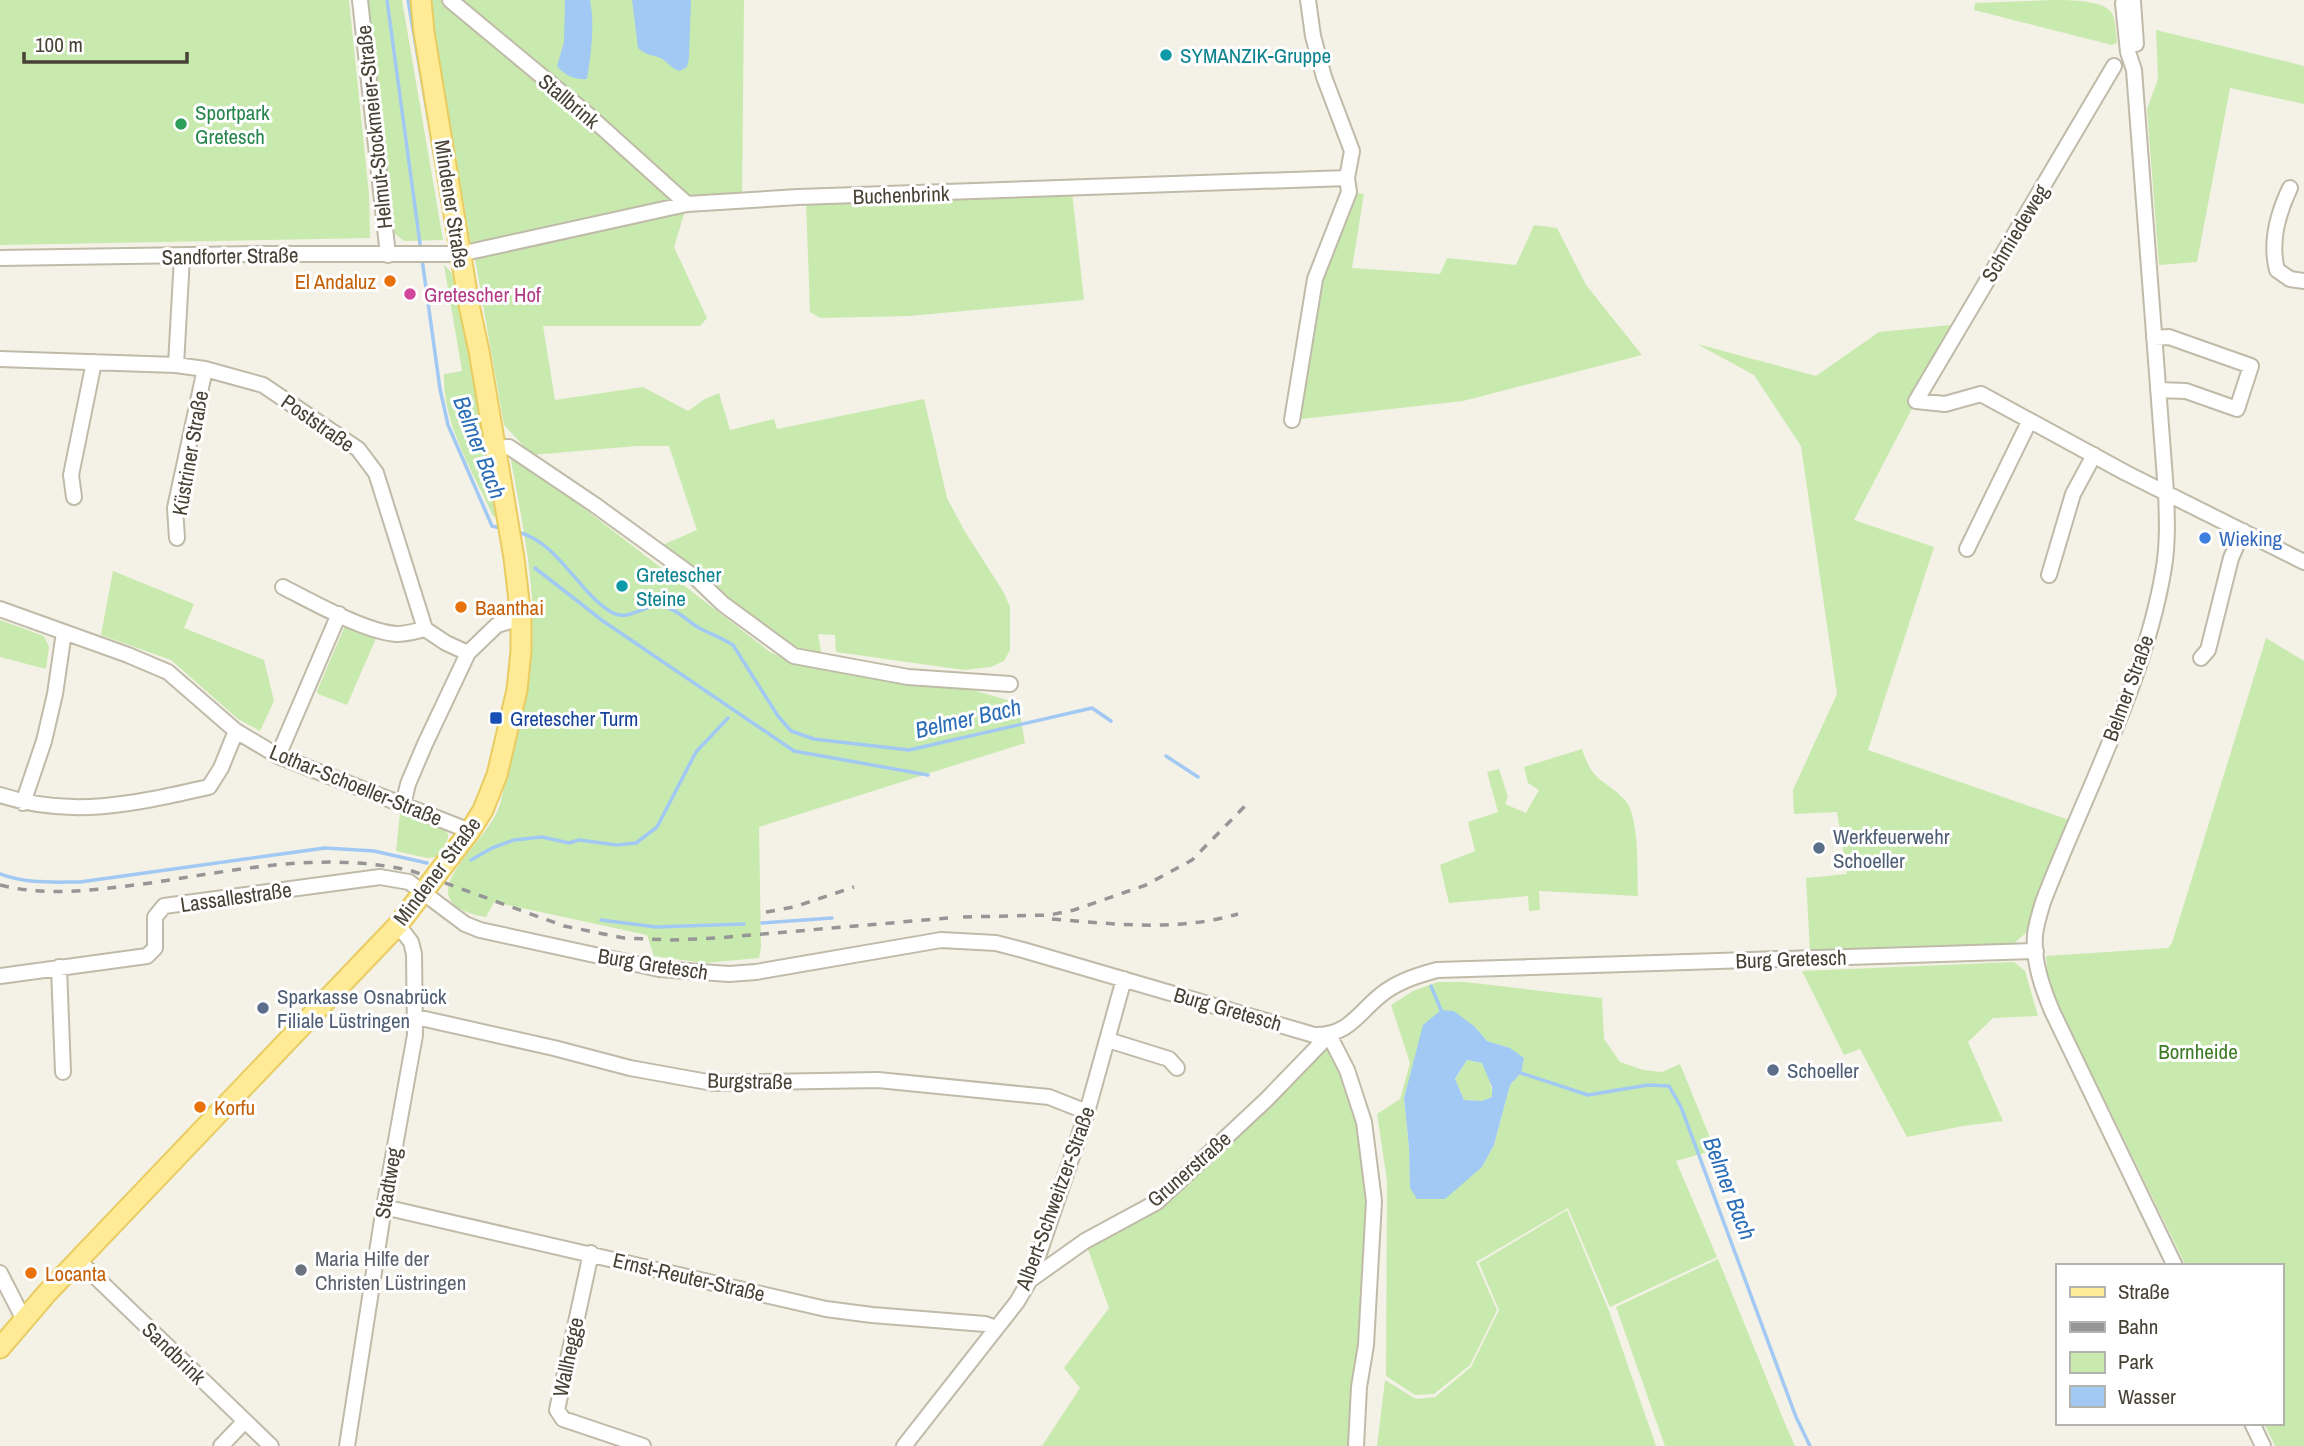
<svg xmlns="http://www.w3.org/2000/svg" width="2304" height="1446" viewBox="0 0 2304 1446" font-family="'Archivo Narrow',sans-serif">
	<rect width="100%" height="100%" fill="#f4f1e7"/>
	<path fill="#c9eaae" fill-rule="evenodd" d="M0 0H349L369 194 370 238 0 245Z
		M367 0H402L443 240 404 241 395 234Z
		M421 0H744L742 201 471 245 444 88 433 89Z
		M2053 0C2071 0 2106 0 2113 15 2116 24 2116 34 2117 43L2112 45 1974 10 1975 3Z
		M2156 30 2304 66V104L2230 88 2197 262 2159 265 2147 109 2158 79Z
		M1072 192 1084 300 910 316 820 318 810 312 806 201Z
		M1349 192 1364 194 1352 268 1440 274 1447 258 1516 265 1534 225 1557 228 1586 285 1642 355 1463 401 1292 420 1315 279Z
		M686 208 674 247 707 318 700 326H543L555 400 643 387 688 411 705 399 719 393 730 430 774 419 777 429 924 399 947 498 964 530 1004 593 1010 607V650L1004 661 991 667 964 670 836 652 835 635 818 634 822 657 781 642 710 581 658 547 697 530 669 446H637L532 455 504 425 475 259Z
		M444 265 451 272 455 281 472 361 497 518 493 516C473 472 442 423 444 374L462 371Z
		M1961 324 1916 401 1854 520 1934 547 1868 750 2069 820 2041 889 2028 931 2013 944 1810 952 1806 878 1847 874 1837 812 1794 814 1793 790 1837 694 1801 446 1754 375 1697 344 1816 376 1879 332Z
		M510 455H515L770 652 799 665 914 683 965 688 1018 703 1025 743 759 827 761 947 759 958 704 963 654 956 647 935 494 902 486 917C398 901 489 845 500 804 519 730 540 653 530 577 526 536 517 495 510 455Z
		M113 571 194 604 184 628 264 660 274 701 260 731 238 719 171 660 101 635Z
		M0 620 44 636 49 647 46 669 0 657Z
		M349 625 377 636 347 705 318 694 317 691 344 628Z
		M2266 638 2304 661V1446H2275L2264 1423H2281V1266H2186L2065 1019 2048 980 2046 956 2168 948 2172 943Z
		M1582 749C1593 783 1602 777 1624 799 1640 814 1637 874 1638 896L1539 891 1540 910 1529 911 1528 896 1449 903 1440 865 1475 851 1468 822 1498 812 1487 772 1499 769 1508 797 1505 804 1526 813 1539 790 1528 783 1524 767Z
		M400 813 445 830 448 834V839L437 857 427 858 396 851Z
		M2014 962 2025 971 2038 1016 1993 1018 1968 1042 2003 1121 1963 1126 1907 1137 1860 1049 1844 1055 1802 971Z
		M1438 982H1465L1602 998 1604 1039 1620 1062 1643 1070 1662 1072 1680 1064 1715 1150 1676 1161 1717 1257 1610 1307 1568 1208 1476 1262 1497 1310 1470 1365 1434 1394 1415 1395 1386 1376 1387 1181 1377 1114 1400 1099 1410 1063 1391 1005 1413 991ZM1475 1027 1487 1041 1510 1048 1521 1073 1510 1085 1494 1145 1482 1167 1410 1189 1409 1148 1404 1099 1413 1065Z
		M1329 1035 1347 1070 1373 1180 1356 1446H1042L1080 1388 1064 1368 1109 1308 1085 1241 1157 1202Z
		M1467 1060 1482 1063 1489 1078 1493 1096 1483 1101 1464 1100 1455 1080Z
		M1567 1210 1609 1311 1656 1446H1377L1385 1380 1416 1399 1435 1397 1471 1367 1499 1310 1479 1263Z
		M1718 1259 1786 1426 1795 1446H1665L1616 1307Z"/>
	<path fill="#a1c9f3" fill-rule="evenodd" d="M565 0H590C595 27 591 53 587 79 575 80 565 76 557 66L564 42Z
		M632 0H691L689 58 687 67 680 71C671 68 671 66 665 61 657 54 646 57 638 48Z
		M1441 1010 1454 1011 1475 1027 1487 1041 1510 1048 1524 1058 1521 1073 1510 1085 1494 1145 1482 1167 1445 1199H1417L1410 1188 1409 1148 1404 1098 1423 1025ZM1467 1060 1482 1063 1492 1087V1097L1482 1101 1464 1100 1455 1079Z"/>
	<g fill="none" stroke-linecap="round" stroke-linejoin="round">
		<path stroke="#a1c9f3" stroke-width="3.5" d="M387 0 421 251
			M408 0 436 163
			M422 259 440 389 448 425 492 526 504 529
			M518 532C559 543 576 590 611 612 630 623 643 603 663 606 677 609 687 621 699 628 711 634 722 638 733 645L778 716 791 731 814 739 909 750 1092 708 1111 721
			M535 568 603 621 794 751 928 775
			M1166 756 1198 777
			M471 860 492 848 514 840 542 837 569 843 579 840 617 845 636 843 657 827 696 752 728 718
			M0 874C26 884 53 882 80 882L325 848 374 851 427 863
			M601 920 656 927 744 924
			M762 923 832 918
			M1431 986 1441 1010
			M1521 1073 1588 1095 1648 1085 1669 1086 1681 1107 1796 1417 1810 1446"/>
		<g stroke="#c0baa9" stroke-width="18">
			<path id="minor" d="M360 0 388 255
				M450 0 586 113 687 204
				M2133 2 2136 44
				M2123 3 2128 52 2134 70 2166 492C2167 517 2168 542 2164 567 2146 680 2084 795 2043 902 2040 913 2036 924 2035 935 2033 961 2042 987 2052 1011L2175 1266
				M2114 66 1916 401 1945 404 1981 394 2126 473 2304 562
				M2290 188C2278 213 2270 243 2277 270L2290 279 2304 281
				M0 258 255 254H460L687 204 798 197 1347 178
				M2154 338 2169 337 2251 366 2237 409 2186 391 2158 390
				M0 359 176 365 205 369 263 385 358 449 376 473 425 629
				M176 365 182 257
				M1292 420 1315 279 1349 192 1347 178 1352 151 1324 77 1313 36 1308 0
				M496 448 509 447 595 505 697 579 723 604 794 656 908 677 1010 684
				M74 497 71 475 94 362
				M177 538 175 508 205 369
				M1967 549 2029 422
				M2049 575 2073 494 2094 455
				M283 587C313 602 365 632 397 634 406 634 416 631 425 629L446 643 468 653
				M0 609 128 655 168 672 236 731 278 756 470 831
				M2201 658 2208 650 2231 558 2243 531
				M278 756 339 614
				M0 795C72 819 138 803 209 787L221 768 236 731
				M23 803 44 741 55 694 64 632
				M403 805 408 784 425 744 468 653 497 625 521 618
				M59 967 63 1072
				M0 976 147 956 155 948V917L164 906 380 877 409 882 465 924 480 930 659 969 729 974 756 972 941 940 996 943 1023 950 1314 1035C1351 1036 1360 1009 1386 991 1402 980 1419 975 1437 970L2036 951
				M416 1017 554 1048 630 1068 713 1083 878 1080 1049 1097 1087 1112
				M1108 1040 1169 1059 1177 1068
				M384 1207 826 1309 872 1315 985 1324 996 1328
				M591 1253 557 1410 563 1419 643 1446
				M78 1260 271 1446
				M0 1273 23 1318
				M1030 1280 1085 1241 1157 1202 1267 1099 1329 1035 1347 1070 1364 1122 1374 1201 1366 1345 1359 1387 1356 1446
				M2252 1423 2263 1446
				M221 1446 245 1421
				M347 1446 384 1207 415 1035 414 954 411 942 398 925
				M904 1446 1017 1302 1030 1280 1087 1112 1124 979"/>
		</g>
		<g stroke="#e8cc61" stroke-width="23">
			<path id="major" d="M0 1348 47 1293 398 925 470 831 483 810 497 775 517 690 521 651V618L514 558 479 351 469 305 424 32 421 0"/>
		</g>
		<use href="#minor" stroke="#fff" stroke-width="14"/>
		<use href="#major" stroke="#ffeb95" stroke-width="19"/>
		<path stroke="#969696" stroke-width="3.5" stroke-dasharray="9 9" stroke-linecap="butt" d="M0 885C48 897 94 890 143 884 234 871 321 850 412 871L564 926 624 938 672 940 717 938 948 918
			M766 912 794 907 854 887
			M963 917 1050 915 1074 910 1146 885 1192 860 1249 802
			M1052 919C1115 924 1176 932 1238 914"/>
	</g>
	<g fill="#0f9aa8" stroke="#fff" stroke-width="2.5">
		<circle cx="1166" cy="55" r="7"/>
		<circle cx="622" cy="586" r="7"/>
	</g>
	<circle fill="#2e9e5b" stroke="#fff" stroke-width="2.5" cx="181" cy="124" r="7"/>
	<g fill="#e8710a" stroke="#fff" stroke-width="2.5">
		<circle cx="390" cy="281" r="7"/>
		<circle cx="461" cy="607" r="7"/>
		<circle cx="200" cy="1107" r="7"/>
		<circle cx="31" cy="1273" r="7"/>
	</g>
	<circle fill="#d1479c" stroke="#fff" stroke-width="2.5" cx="410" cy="294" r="7"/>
	<circle fill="#3f7fe0" stroke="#fff" stroke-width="2.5" cx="2205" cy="538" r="7"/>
	<rect fill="#1a4fb4" stroke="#fff" stroke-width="2.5" x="489" y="711" width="14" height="14" rx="3.5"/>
	<g fill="#5c6f8a" stroke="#fff" stroke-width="2.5">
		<circle cx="1819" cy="848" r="7"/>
		<circle cx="263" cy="1008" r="7"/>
		<circle cx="1773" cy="1070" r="7"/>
	</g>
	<circle fill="#6b7280" stroke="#fff" stroke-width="2.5" cx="301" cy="1270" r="7"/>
	<g text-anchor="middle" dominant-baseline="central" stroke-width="6" stroke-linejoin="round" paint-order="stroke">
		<g font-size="21" fill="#0d838f" stroke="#fff" text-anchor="start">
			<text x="1180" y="55">SYMANZIK-Gruppe</text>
			<text x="636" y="574">Gretescher<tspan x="636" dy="24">Steine</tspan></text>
		</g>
		<g font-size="21" fill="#474235" stroke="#fff">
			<text transform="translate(569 101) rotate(40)">Stallbrink</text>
			<text transform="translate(374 127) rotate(-96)">Helmut-Stockmeier-Straße</text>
			<text transform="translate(901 195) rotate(-2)">Buchenbrink</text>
			<text transform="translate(452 204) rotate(81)">Mindener Straße</text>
			<text transform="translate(2015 233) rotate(-59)">Schmiedeweg</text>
			<text transform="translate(230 256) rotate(-1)">Sandforter Straße</text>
			<text transform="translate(318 423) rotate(35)">Poststraße</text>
			<text transform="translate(190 453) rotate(-80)">Küstriner Straße</text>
			<text transform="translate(2128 688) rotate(-70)">Belmer Straße</text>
			<text transform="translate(356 785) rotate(22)">Lothar-Schoeller-Straße</text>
			<text transform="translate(437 871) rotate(-53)">Mindener Straße</text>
			<text transform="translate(236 897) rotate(-8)">Lassallestraße</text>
			<text transform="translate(1791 959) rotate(-2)">Burg Gretesch</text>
			<text transform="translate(653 964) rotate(9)">Burg Gretesch</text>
			<text transform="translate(1228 1009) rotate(16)">Burg Gretesch</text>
			<text transform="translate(750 1081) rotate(1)">Burgstraße</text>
			<text transform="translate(1189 1169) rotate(-41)">Grunerstraße</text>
			<text transform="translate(388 1183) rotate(-80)">Stadtweg</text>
			<text transform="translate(1055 1198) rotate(-70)">Albert-Schweitzer-Straße</text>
			<text transform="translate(689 1277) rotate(13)">Ernst-Reuter-Straße</text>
			<text transform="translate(174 1353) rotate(44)">Sandbrink</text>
			<text transform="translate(568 1357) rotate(-78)">Wallhegge</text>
		</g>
		<g font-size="21" fill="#27864d" stroke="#fff" text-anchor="start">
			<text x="195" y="112">Sportpark<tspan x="195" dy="24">Gretesch</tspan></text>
		</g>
		<g font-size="21" fill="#c56008" stroke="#fff" text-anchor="start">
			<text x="376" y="281" text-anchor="end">El Andaluz</text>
			<text x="475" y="607">Baanthai</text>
			<text x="214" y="1107">Korfu</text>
			<text x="45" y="1273">Locanta</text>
		</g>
		<g font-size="21" fill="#b23c85" stroke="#fff" text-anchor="start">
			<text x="424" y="294">Gretescher Hof</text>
		</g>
		<g font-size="21" fill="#366cbe" stroke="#fff" text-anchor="start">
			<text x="2219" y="538">Wieking</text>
		</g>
		<g font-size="21" fill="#164399" stroke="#fff" text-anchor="start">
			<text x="510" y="718">Gretescher Turm</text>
		</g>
		<g font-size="21" fill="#4e5e75" stroke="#fff" text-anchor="start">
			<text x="1833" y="836">Werkfeuerwehr<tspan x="1833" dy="24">Schoeller</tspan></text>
			<text x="277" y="996">Sparkasse Osnabrück<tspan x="277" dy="24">Filiale Lüstringen</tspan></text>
			<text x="1787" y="1070">Schoeller</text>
		</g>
		<g font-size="21" fill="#3e7b26" stroke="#fff">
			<text x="2198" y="1051">Bornheide</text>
		</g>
		<g font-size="21" fill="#5b616d" stroke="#fff" text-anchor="start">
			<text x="315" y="1258">Maria Hilfe der<tspan x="315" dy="24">Christen Lüstringen</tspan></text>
		</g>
		<g font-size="23" font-style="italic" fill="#2b6eb7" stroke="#fff">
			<text transform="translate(480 447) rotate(69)">Belmer Bach</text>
			<text transform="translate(968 718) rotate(-13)">Belmer Bach</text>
			<text transform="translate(1730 1188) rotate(69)">Belmer Bach</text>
		</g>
	</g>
	<rect x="2056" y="1264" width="228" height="161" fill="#ffffff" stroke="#b5b3ae" stroke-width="2"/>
	<rect x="2070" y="1287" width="35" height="10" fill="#ffeb95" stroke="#b5b3ae" stroke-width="2"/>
	<text x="2118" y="1299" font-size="21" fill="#474235">Straße</text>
	<rect x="2070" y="1322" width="35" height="10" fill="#969696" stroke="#b5b3ae" stroke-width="2"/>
	<text x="2118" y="1334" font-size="21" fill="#474235">Bahn</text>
	<rect x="2070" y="1352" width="35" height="21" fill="#c9eaae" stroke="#b5b3ae" stroke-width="2"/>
	<text x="2118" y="1369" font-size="21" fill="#474235">Park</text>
	<rect x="2070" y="1386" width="35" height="21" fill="#a1c9f3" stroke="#b5b3ae" stroke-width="2"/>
	<text x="2118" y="1404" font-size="21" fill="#474235">Wasser</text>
	<path d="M24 52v10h163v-10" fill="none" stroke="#474235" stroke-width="3.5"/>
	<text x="35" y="52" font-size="21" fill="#474235" stroke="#ffffff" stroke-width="5" paint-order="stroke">100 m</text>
</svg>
